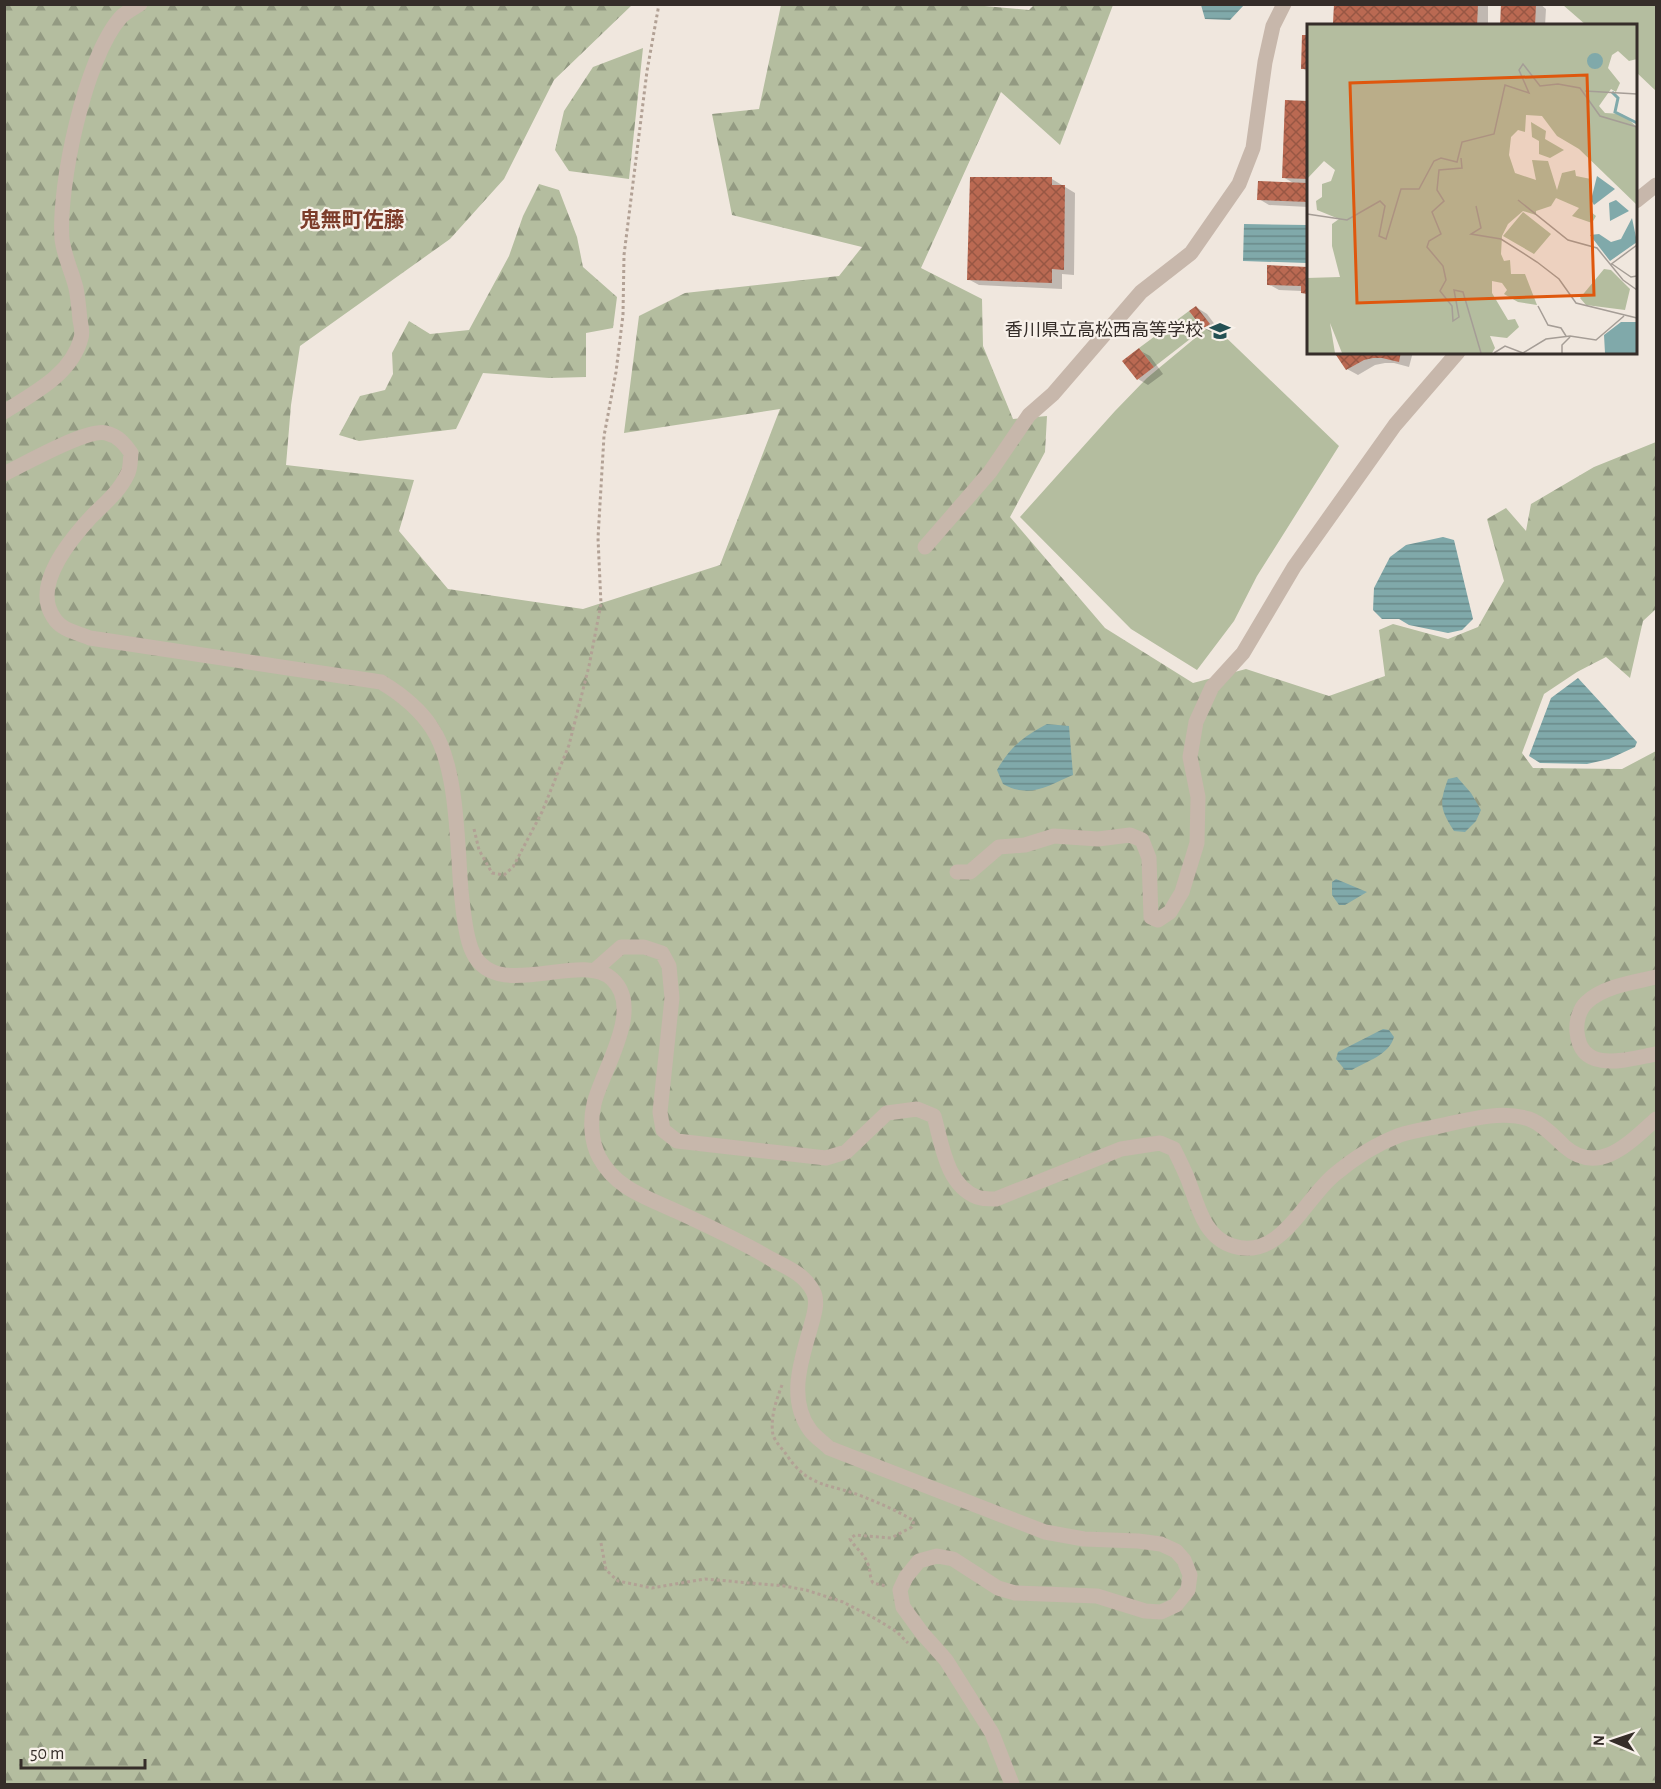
<svg xmlns="http://www.w3.org/2000/svg" width="1661" height="1789" viewBox="0 0 1661 1789" font-family="'Alegreya Sans','Noto Sans JP',sans-serif">
	<defs>
		<pattern id="forest-firs" width="22" height="20" patternUnits="userSpaceOnUse" patternTransform="scale(1.5)"><rect width="22" height="20" fill="#b4bd9f"/><path d="M5 1l3.5 6h-7zM16 11l3.5 6h-7z" fill="#939a82"/></pattern>
		<pattern id="water-rules" width="6" height="5" patternUnits="userSpaceOnUse" patternTransform="scale(1.5)"><rect width="6" height="5" fill="#80a9aa"/><path d="M0 2.5h6" fill="none" stroke="#6a8a8a"/></pattern>
		<pattern id="building-cross-hatch" width="8" height="8" patternUnits="userSpaceOnUse" patternTransform="scale(1.5)"><rect width="8" height="8" fill="#ba6952"/><path d="M0 0l8 8M0 8l8-8" fill="none" stroke="#985744"/></pattern>
	</defs>
	<rect width="100%" height="100%" fill="#f0e7de"/>
	<path fill="url(#forest-firs)" d="M962 4 1029 10 1034 5H1113L1060 145 1001 92 921 268 982 299 983 346 1013 419 1047 416 1045 452 1010 517 1105 628 1193 683 1246 669 1329 696 1385 676 1379 630 1393 624 1448 639 1478 627 1504 581 1487 519 1506 508 1526 531 1531 504 1594 467 1656 442V609L1643 621 1630 678 1606 657 1577 672 1544 694 1522 753 1533 768 1622 769 1656 751V1784H5V5H632L554 80 504 179 450 239 300 346 291 405 286 465 414 480 399 531 448 589 583 609 720 565 780 409 624 433 639 316 685 293 839 276 862 247 732 215 712 114 759 109 781 5Z
		M643 48 629 179 569 171 555 150 564 111 593 67Z
		M539 184 559 190 577 237 583 267 617 297 613 328 586 333V377L549 378 483 373 456 429 359 441 339 435 360 396 385 390 393 374 392 353 409 321 430 334 469 330 509 256 523 216Z"/>
	<path fill="#b4bd9f" d="M1563 5H1656V91L1636 72V26L1586 25Z
		M1189 311 1203 329 1154 367 1139 348Z
		M1212 324 1339 446 1257 576 1234 621 1197 670 1131 629 1020 517 1115 411 1147 378Z"/>
	<path fill="url(#water-rules)" d="M1201 5V4L1244 5 1230 20 1205 19Z
		M1244 224 1307 225 1306 263 1243 261Z
		M1443 537 1454 540 1473 619 1462 630 1448 633 1409 625 1399 619H1382L1373 610 1374 588 1390 557 1406 545Z
		M1578 678 1637 742 1635 747 1609 759 1587 764 1540 763 1529 756 1551 698Z
		M1047 724 1069 726 1073 775C1047 786 1030 799 1003 784L997 770C1010 747 1024 736 1047 724Z
		M1457 777 1471 793 1481 810 1476 821 1465 832 1454 831C1440 809 1439 804 1448 779Z
		M1336 879 1367 892 1345 905H1339L1332 895V882Z
		M1383 1029 1389 1030 1394 1037C1389 1055 1367 1061 1352 1070H1345L1336 1059 1338 1052Z"/>
	<path fill="#0003" d="M1335 4H1488V26H1341L1335 22Z
		M1502 4H1540L1546 9 1545 26H1502Z
		M1303 36H1308V72L1302 68Z
		M1286 101 1308 102V207L1269 205 1259 199 1295 184 1283 177Z
		M1052 179 1075 193 1074 275 1062 274V289L979 285 968 279Z
		M1269 267 1308 268V296L1302 291 1279 290 1268 284Z
		M1196 307 1207 314 1219 330 1214 334 1204 328Z
		M1139 350 1150 356 1163 374 1148 385 1138 379Z
		M1343 352H1413L1409 367 1394 363H1385L1375 365 1358 375 1347 369Z"/>
	<path fill="url(#building-cross-hatch)" d="M1334 4H1478L1477 26H1368L1333 23Z
		M1501 4H1536L1535 26H1500Z
		M1302 35H1308V69H1301Z
		M1285 100 1308 101V179L1282 178Z
		M970 177H1052V185H1065L1064 270 1052 269V283L967 280Z
		M1258 181 1308 183V202L1257 200Z
		M1267 265 1308 267V294L1301 293V286L1267 285Z
		M1196 306 1210 324 1203 329 1189 311Z
		M1139 348 1154 367 1137 380 1122 361Z
		M1339 352H1401L1399 362 1382 358H1373L1364 360 1346 370 1336 355Z"/>
	<g fill="none" stroke-linecap="round" stroke-linejoin="round">
		<path stroke="#b2a195" stroke-width="3" stroke-dasharray="3 3" stroke-linecap="butt" d="M474 829 479 850 492 873 504 875 513 867 542 812 569 745 589 666 601 604 598 538 604 436 616 372 623 315 624 255 647 71 659 4
			M782 1385C776 1401 770 1418 773 1435 775 1441 782 1449 786 1454 809 1489 830 1483 864 1497 881 1504 898 1511 914 1521L912 1527 891 1538 855 1535 850 1539C855 1548 864 1553 868 1564 871 1571 869 1576 873 1583L886 1586
			M601 1543 606 1570 618 1581 652 1588 705 1579 784 1586 806 1590 843 1602 876 1619 897 1632 908 1643"/>
		<path stroke="#c7b7ab" stroke-width="15" d="M1636 201 1656 185
			M4 412C34 393 72 374 81 338 83 332 81 325 80 320 79 309 78 298 76 288 72 272 64 256 62 239 58 186 85 57 121 17 126 12 134 8 140 4
			M4 474C23 465 87 428 106 433 118 436 124 443 131 453 130 460 131 469 127 475 119 492 104 504 91 517 70 540 31 586 54 618 61 630 78 633 90 638L381 682C401 694 419 708 432 728 458 767 457 844 461 890 463 908 465 937 473 953 497 1003 581 950 612 979 645 1009 601 1072 594 1104 590 1121 591 1141 599 1157 615 1188 646 1197 676 1211 708 1226 741 1241 771 1259 788 1268 804 1274 813 1291 818 1300 815 1312 812 1322 803 1356 786 1397 810 1430 815 1437 823 1442 829 1448L1045 1532 1084 1539 1138 1541 1161 1544 1176 1551 1184 1560 1190 1575 1188 1590 1176 1605 1161 1612 1145 1611 1097 1596 1015 1593 998 1588 953 1559 937 1556 919 1561 906 1577 900 1590 903 1607 922 1633 946 1660 992 1733 1012 1784
			M925 547 990 472 1029 415 1053 394 1141 292 1191 253 1239 184 1253 148 1265 62 1273 26 1284 4
			M957 872H970L999 847 1025 845 1054 836 1098 839 1130 835 1142 840 1149 858 1151 917 1158 920 1170 912 1182 892 1197 843 1198 797 1190 757 1196 722 1212 687 1243 653 1294 567 1395 425 1458 352
			M595 970 621 947H644L662 953 669 966 672 998 660 1112 663 1130 677 1141 826 1158 846 1152 887 1113 917 1109 934 1116C942 1144 946 1185 977 1197 982 1199 990 1199 996 1199L1121 1149 1160 1143 1174 1149C1179 1160 1185 1171 1189 1182 1198 1207 1205 1238 1233 1246 1280 1261 1304 1200 1334 1175 1353 1159 1376 1144 1400 1135 1409 1132 1420 1130 1430 1128 1461 1122 1498 1109 1529 1119 1541 1123 1555 1137 1564 1146 1599 1177 1630 1142 1656 1119
			M1656 977C1635 982 1604 986 1587 1002 1579 1009 1576 1022 1577 1032 1581 1075 1628 1059 1656 1054"/>
	</g>
	<defs>
		<g id="school-bare" transform="scale(1.62)"><path d="M0-5L7-2L0 1L-7-2ZM-4 1L0 2.5L4 1V4Q0 6-4 4Z" fill="#235053" stroke="#f8f1ea" stroke-width="2.5" paint-order="stroke"/></g>
	</defs>
	<g fill-rule="evenodd">
		<use href="#school-bare" x="1220" y="331"/>
	</g>
	<g text-anchor="middle" dominant-baseline="central" stroke-width="4.5" stroke-linejoin="round" paint-order="stroke">
		<g font-size="18" fill="#352d29" stroke="#f8f1ea" text-anchor="end">
			<text x="1203" y="331">香川県立高松西高等学校</text>
		</g>
		<g font-size="21" font-weight="bold" fill="#7c3c2a" stroke="#f8f1ea">
			<text x="352" y="220">鬼無町佐藤</text>
		</g>
	</g>
	<g transform="translate(1307 24)">
		<rect width="330" height="330" fill="#f0e7de"/>
		<path d="M0 1H330V35L322 37 311 27 305 31 301 44 313 59 309 68 304 65 292 82 298 89 315 90 330 103V181L272 125 250 112 235 92 219 91 218 108 211 106 204 113 202 131 208 149 229 156 225 136 241 137 250 166 255 149 268 146 269 152 284 155 283 187 289 192 285 199 265 192 272 184 249 174 244 182 229 187V191L216 187 201 200 195 212 194 230 197 237 203 236 204 250H218L230 281 211 278 197 270 200 266 195 259 185 257V269L201 296 208 295 212 303 200 314 183 312 188 324 185 329H35L23 299 28 329H0V254L33 253 25 222V200L32 195 10 186 9 177 15 173V160L24 157 28 146 17 137 0 155ZM224 98 239 107 238 115 257 126 243 134 232 130V117L225 113Z" fill="#b4bd9f"/>
		<path d="M216 188 244 210 227 230 196 212ZM297 245 304 246 323 265 318 286 279 281 273 274Z" fill="#b4bd9f"/>
		<path d="M280 37a8 8 0 1 1 16 0a8 8 0 1 1-16 0ZM290 152 308 165 287 181 284 176ZM309 176 322 187 303 197 302 179ZM325 194 330 218 303 237 283 211 292 210 304 218 314 215ZM314 298H330V329H298L297 311Z" fill="#80a9aa"/>
		<path fill="none" stroke="#80a9aa" stroke-width="3" d="M305 68 311 74 308 88 330 99"/>
		<path fill="none" stroke="#a59d96" stroke-width="1.5" d="M278 67 330 70M154 134 155 144 132 146 130 166 137 177 125 188 134 210 122 217 120 223 136 242 139 256 133 267 145 282 146 297 152 293 147 266 156 268 174 329M211 176 261 216 290 224 316 256 330 266M169 182 174 204 164 210 194 215 230 238 252 255 269 279 330 294M0 190 40 196 73 177 78 182 72 212 79 215 94 165H112L127 137 134 134 150 138 155 118 187 110 198 61 222 69 212 46 216 40 233 62 251 60 273 64 293 92 330 103M305 240 324 253 330 252M303 241 330 221M231 282 241 301 254 304 259 312M187 329 198 322 216 329M216 329 239 315 263 312 289 316 317 292M255 329V321L263 313"/>
		<path fill="#df570d" fill-opacity="0.15" stroke="#df570d" stroke-width="3" d="M280 51 287 271 50 279 43 59Z"/>
		<rect width="330" height="330" fill="none" stroke="#352d29" stroke-width="3"/>
	</g>
	<rect width="1661" height="1789" fill="none" stroke="#352d29" stroke-width="12"/>
	<g transform="translate(1613 1741) rotate(272)" stroke="#f8f1ea" stroke-width="4.5" paint-order="stroke">
	<path d="M0-4.5L10 22L0 15L-10 22Z" fill="#352d29"/>
	<text y="-9" font-size="16" font-weight="bold" text-anchor="middle" fill="#352d29">N</text>
	</g>
	<path d="M21 1759v9h124v-9" fill="none" stroke="#352d29" stroke-width="3"/>
	<text x="30" y="1759" font-size="18" fill="#352d29" stroke="#f8f1ea" stroke-width="4.5" paint-order="stroke">50 m</text>
</svg>
